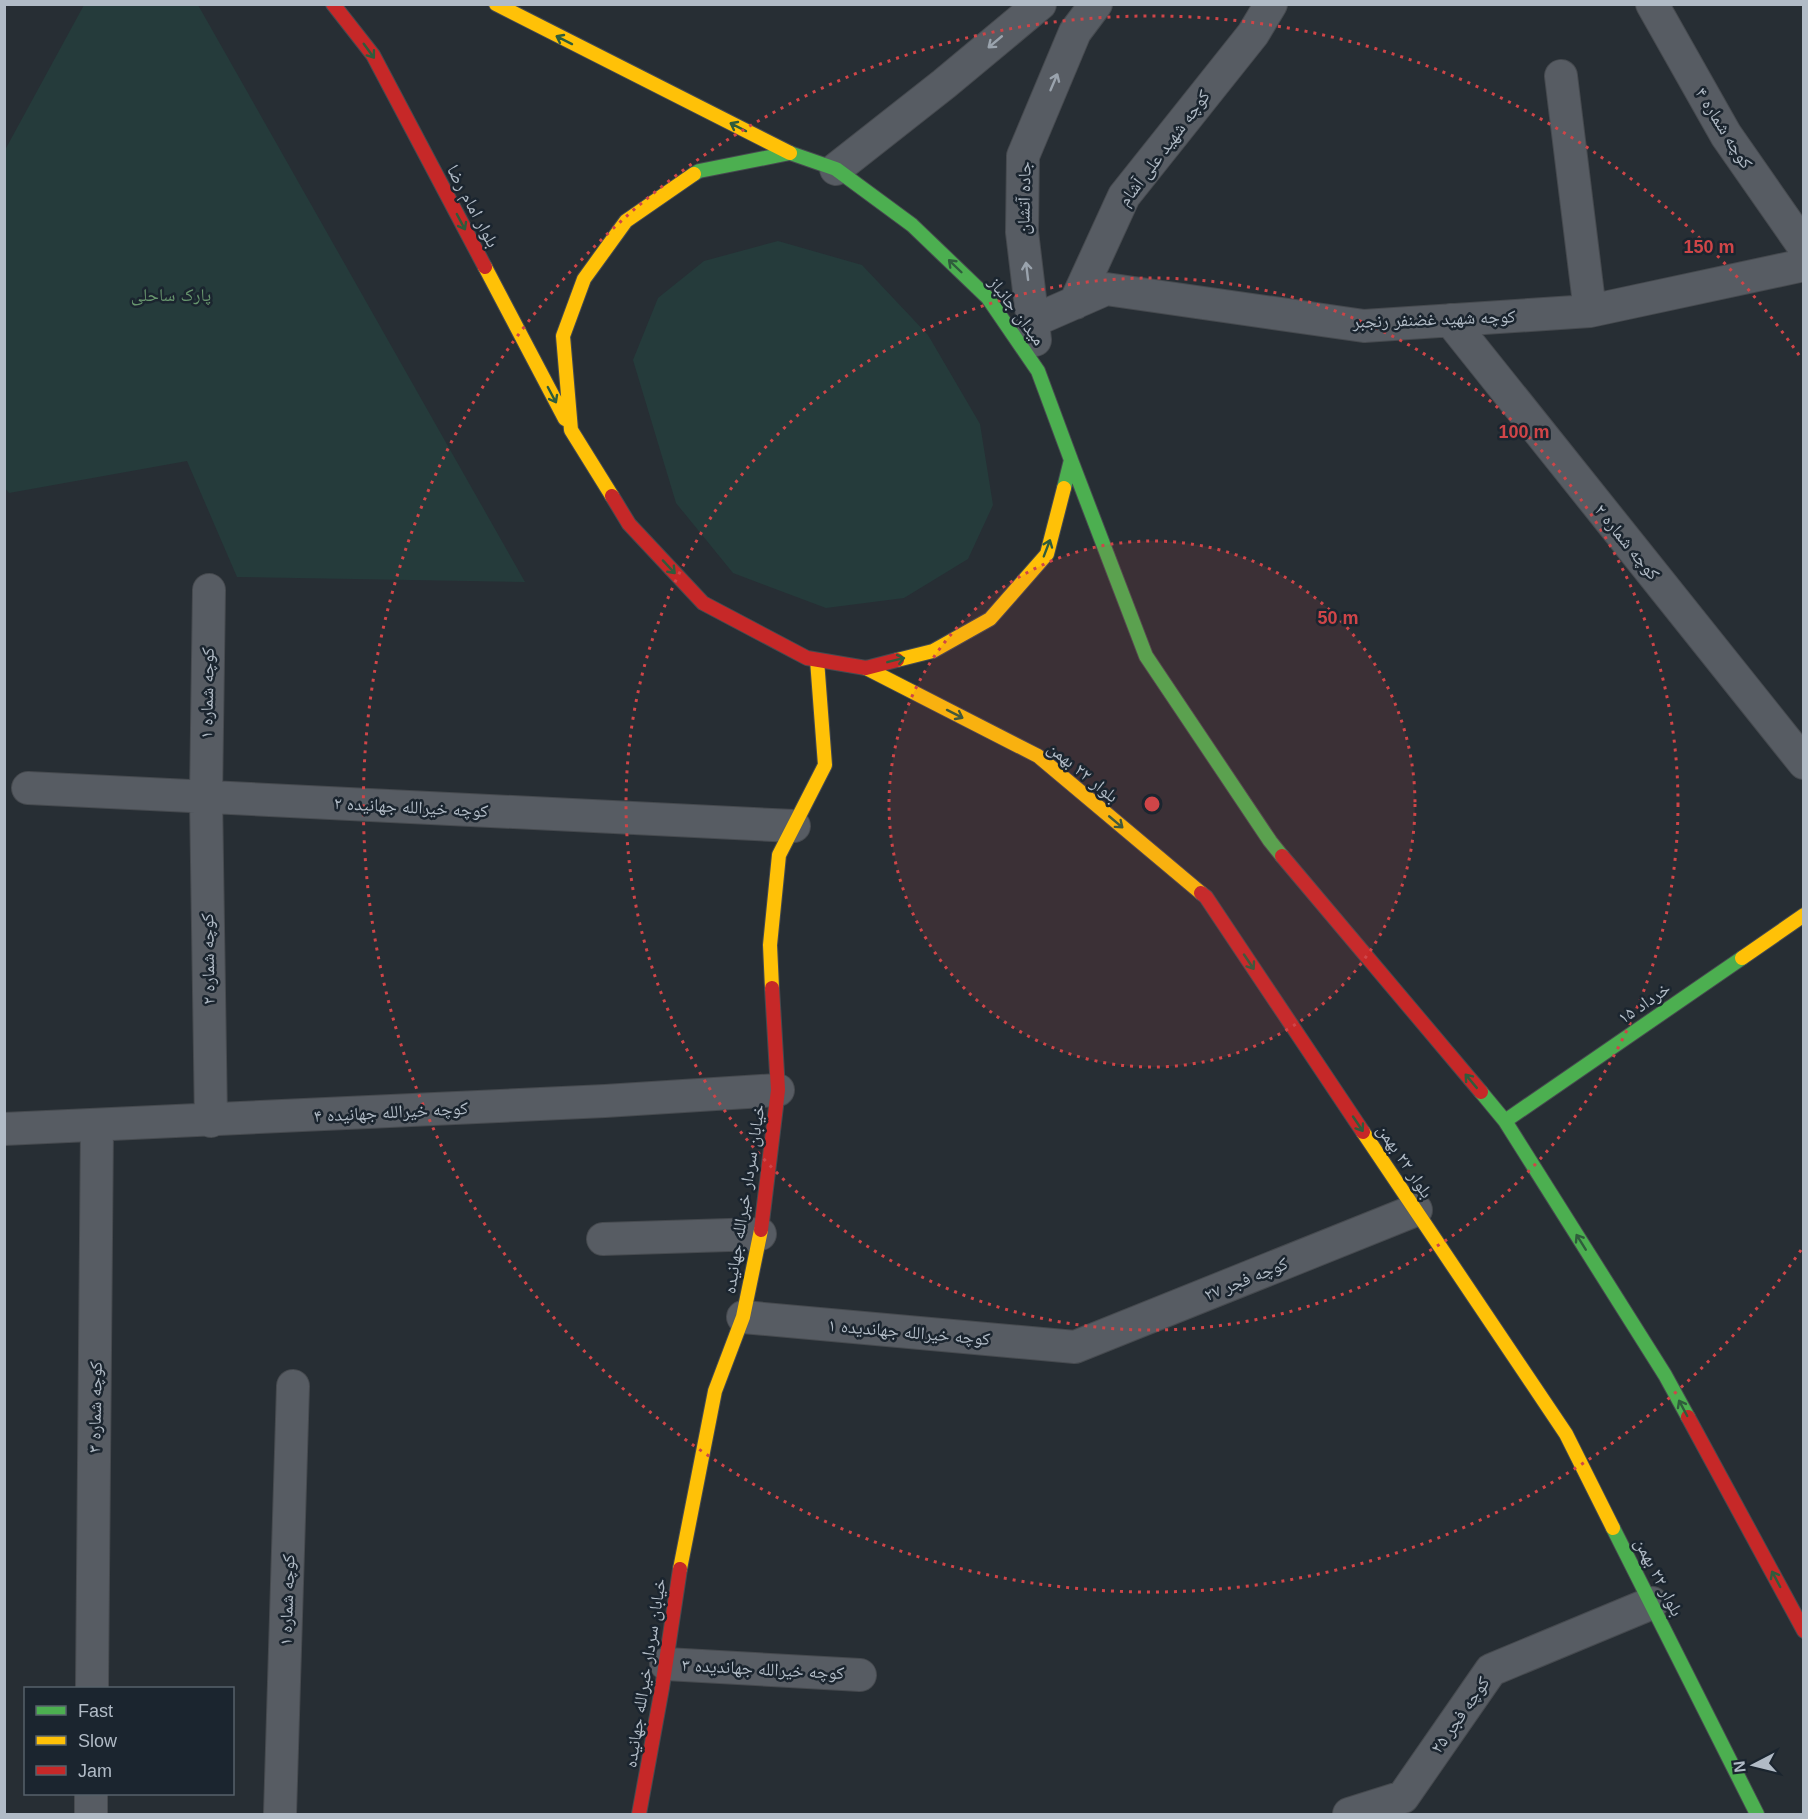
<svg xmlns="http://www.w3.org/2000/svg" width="1808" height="1819" viewBox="0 0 1808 1819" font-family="Helvetica,'Noto Naskh Arabic',sans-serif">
	<rect width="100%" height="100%" fill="#272e34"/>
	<path fill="#253b3b" d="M84 5H198L525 582 237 577 187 461 9 493 5 488V150Z
		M778 241 862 265 928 335 980 424 993 505 968 559 904 598 826 608 733 573 676 503 633 360 658 298 704 261Z"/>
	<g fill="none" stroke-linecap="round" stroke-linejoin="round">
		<g stroke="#464a4f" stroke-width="34">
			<path id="street" d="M1652 4 1726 135 1804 247
				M1561 76 1590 311
				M836 169 944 84 1040 4
				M1075 303 1124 196 1253 34 1271 4
				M1450 320 1804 763
				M1033 321 1106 289 1364 326 1590 311 1804 265
				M1035 340 1022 232 1023 156 1075 32 1096 4
				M209 590 206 797 211 1121
				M28 788 794 826
				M4 1129 605 1101 778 1090
				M603 1239 760 1234
				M743 1317 1075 1347 1416 1210
				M666 1664 860 1675
				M92 1688 97 1126
				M91 1814V1794
				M280 1814 293 1386
				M1349 1814 1403 1797 1491 1670 1652 1603"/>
		</g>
		<g stroke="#464a4f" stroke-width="16">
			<path id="fast" d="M790 153 836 169 912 225 988 298 1038 371 1071 460 1064 488
				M694 174 699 171 790 153
				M1071 460 1146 656 1270 841 1282 856
				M1481 1092 1505 1121 1665 1375 1688 1417
				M1505 1121 1742 958
				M1613 1528 1757 1814"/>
		</g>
		<g stroke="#464a4f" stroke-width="16">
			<path id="slow" d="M496 4 790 153
				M485 267 565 419
				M612 496 571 430 563 336 584 279 626 221 694 174
				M897 660 933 651 990 619 1047 554 1064 488
				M866 668 1038 756 1201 893
				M1742 958 1804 915
				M772 988 770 945 779 855 825 765 817 660
				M1363 1132 1566 1434 1613 1528
				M680 1569 715 1391 743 1317 761 1230"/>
		</g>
		<g stroke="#464a4f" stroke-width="16">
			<path id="jam" d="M333 4 373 55 485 267
				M612 496 629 524 703 603 807 658 866 668 897 660
				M1282 856 1481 1092
				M1201 893 1206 897 1363 1132
				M761 1230 778 1090 772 988
				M1688 1417 1804 1631
				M639 1814 662 1688 680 1569"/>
		</g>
		<use href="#street" stroke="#575c63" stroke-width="32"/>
		<use href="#fast" stroke="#4caf50" stroke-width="14"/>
		<use href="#slow" stroke="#ffc107" stroke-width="14"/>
		<use href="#jam" stroke="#c62828" stroke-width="14"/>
	</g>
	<defs><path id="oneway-shaft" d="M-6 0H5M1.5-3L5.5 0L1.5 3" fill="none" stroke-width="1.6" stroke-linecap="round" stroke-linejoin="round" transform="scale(1.5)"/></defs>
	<g stroke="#2f5c3c">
		<use href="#oneway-shaft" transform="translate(564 40) rotate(-153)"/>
		<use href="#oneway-shaft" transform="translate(369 51) rotate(54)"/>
		<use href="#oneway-shaft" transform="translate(738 127) rotate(-153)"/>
		<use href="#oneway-shaft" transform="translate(461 222) rotate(62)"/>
		<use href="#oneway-shaft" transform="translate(955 266) rotate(-136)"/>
		<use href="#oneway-shaft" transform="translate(552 395) rotate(62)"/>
		<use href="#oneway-shaft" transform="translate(1047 548) rotate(-69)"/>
		<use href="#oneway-shaft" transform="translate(669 567) rotate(47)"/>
		<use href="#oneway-shaft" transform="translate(896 660) rotate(-14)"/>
		<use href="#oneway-shaft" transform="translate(955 714) rotate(27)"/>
		<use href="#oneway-shaft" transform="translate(1116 822) rotate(40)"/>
		<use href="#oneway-shaft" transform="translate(1249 962) rotate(56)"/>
		<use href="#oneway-shaft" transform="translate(1471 1081) rotate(-130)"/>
		<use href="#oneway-shaft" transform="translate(1358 1124) rotate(56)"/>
		<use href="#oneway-shaft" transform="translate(1581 1242) rotate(-122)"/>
		<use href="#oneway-shaft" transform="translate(1683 1408) rotate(-118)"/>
		<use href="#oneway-shaft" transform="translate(1776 1579) rotate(-118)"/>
	</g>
	<g stroke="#9aa3ad">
		<use href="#oneway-shaft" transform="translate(995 42) rotate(140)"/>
		<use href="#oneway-shaft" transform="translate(1054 82) rotate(-67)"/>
		<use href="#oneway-shaft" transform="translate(1027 271) rotate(-97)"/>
	</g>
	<circle cx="1152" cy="804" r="263" fill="#cf4548" fill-opacity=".12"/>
	<g fill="none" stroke="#cf4548" stroke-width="3" stroke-dasharray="3 6">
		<circle cx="1152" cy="804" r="263"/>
		<circle cx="1152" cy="804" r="526"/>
		<path d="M1801 1250A788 788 0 1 1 1801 358"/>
	</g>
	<g text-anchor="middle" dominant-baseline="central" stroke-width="5" stroke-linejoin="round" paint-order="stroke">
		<g font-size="18" fill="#b1bbc6" stroke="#1b252f">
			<text transform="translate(1724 128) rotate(58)">کوچه شماره ۴</text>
			<text transform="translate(1164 148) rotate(-53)">کوچه شهید علی آشام</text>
			<text transform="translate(1024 198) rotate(-89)">جاده آتشان</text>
			<text transform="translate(473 206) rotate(62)">بلوار امام رضا</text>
			<text transform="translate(1017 311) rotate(53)">میدان جانباز</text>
			<text transform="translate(1434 319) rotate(-2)">کوچه شهید غضنفر رنجبر</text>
			<text transform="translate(1627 542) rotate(51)">کوچه شماره ۲</text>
			<text transform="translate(207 693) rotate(-89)">کوچه شماره ۱</text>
			<text transform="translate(1083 772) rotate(39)">بلوار ۲۲ بهمن</text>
			<text transform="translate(411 807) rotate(3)">کوچه خیرالله جهانیده ۲</text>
			<text transform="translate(208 959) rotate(-91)">کوچه شماره ۲</text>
			<text transform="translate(1644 1003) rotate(-35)">۱۵ خرداد</text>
			<text transform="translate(391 1112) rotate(-3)">کوچه خیرالله جهانیده ۴</text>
			<text transform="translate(1405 1161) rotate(56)">بلوار ۲۲ بهمن</text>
			<text transform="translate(744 1199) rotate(-81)">خیابان سردار خیرالله جهانیده</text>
			<text transform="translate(1246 1279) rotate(-22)">کوچه فجر ۲۷</text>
			<text transform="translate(909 1332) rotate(5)">کوچه خیرالله جهاندیده ۱</text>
			<text transform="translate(95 1407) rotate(-89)">کوچه شماره ۳</text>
			<text transform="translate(1659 1577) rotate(63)">بلوار ۲۲ بهمن</text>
			<text transform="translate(287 1600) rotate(-88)">کوچه شماره ۱</text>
			<text transform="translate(763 1669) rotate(3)">کوچه خیرالله جهاندیده ۳</text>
			<text transform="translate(645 1673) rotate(-81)">خیابان سردار خیرالله جهانیده</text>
			<text transform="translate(1460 1715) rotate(-55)">کوچه فجر ۲۵</text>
		</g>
		<g font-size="18" fill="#68966e" stroke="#1b252f">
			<text x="171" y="295">پارک ساحلی</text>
		</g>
	</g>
	<circle cx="1152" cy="804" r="9" fill="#cf4548" stroke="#1b252f" stroke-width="3"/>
	<g font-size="18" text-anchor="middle" font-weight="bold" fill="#cf4548" stroke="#1b252f" stroke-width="5" stroke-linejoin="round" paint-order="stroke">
		<text x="1709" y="253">150 m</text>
		<text x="1524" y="438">100 m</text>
		<text x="1338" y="624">50 m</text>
	</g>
	<rect width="1808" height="1819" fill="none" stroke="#b1bbc6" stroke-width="12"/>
	<rect x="24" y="1687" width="210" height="108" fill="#1b252f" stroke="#57616b" stroke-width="1.5"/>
	<rect x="36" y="1706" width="30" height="9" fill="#4caf50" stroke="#57616b" stroke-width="1.5"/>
	<text x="78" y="1717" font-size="18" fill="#b1bbc6">Fast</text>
	<rect x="36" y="1736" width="30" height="9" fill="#ffc107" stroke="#57616b" stroke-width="1.5"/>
	<text x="78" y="1747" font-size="18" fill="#b1bbc6">Slow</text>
	<rect x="36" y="1766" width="30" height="9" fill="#c62828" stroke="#57616b" stroke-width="1.5"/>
	<text x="78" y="1777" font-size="18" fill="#b1bbc6">Jam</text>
	<g transform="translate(1754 1765) rotate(263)" stroke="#1b252f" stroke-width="4.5" paint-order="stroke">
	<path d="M0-4.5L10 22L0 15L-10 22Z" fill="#b1bbc6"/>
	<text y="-9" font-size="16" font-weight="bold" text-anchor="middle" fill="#b1bbc6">N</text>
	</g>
</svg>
